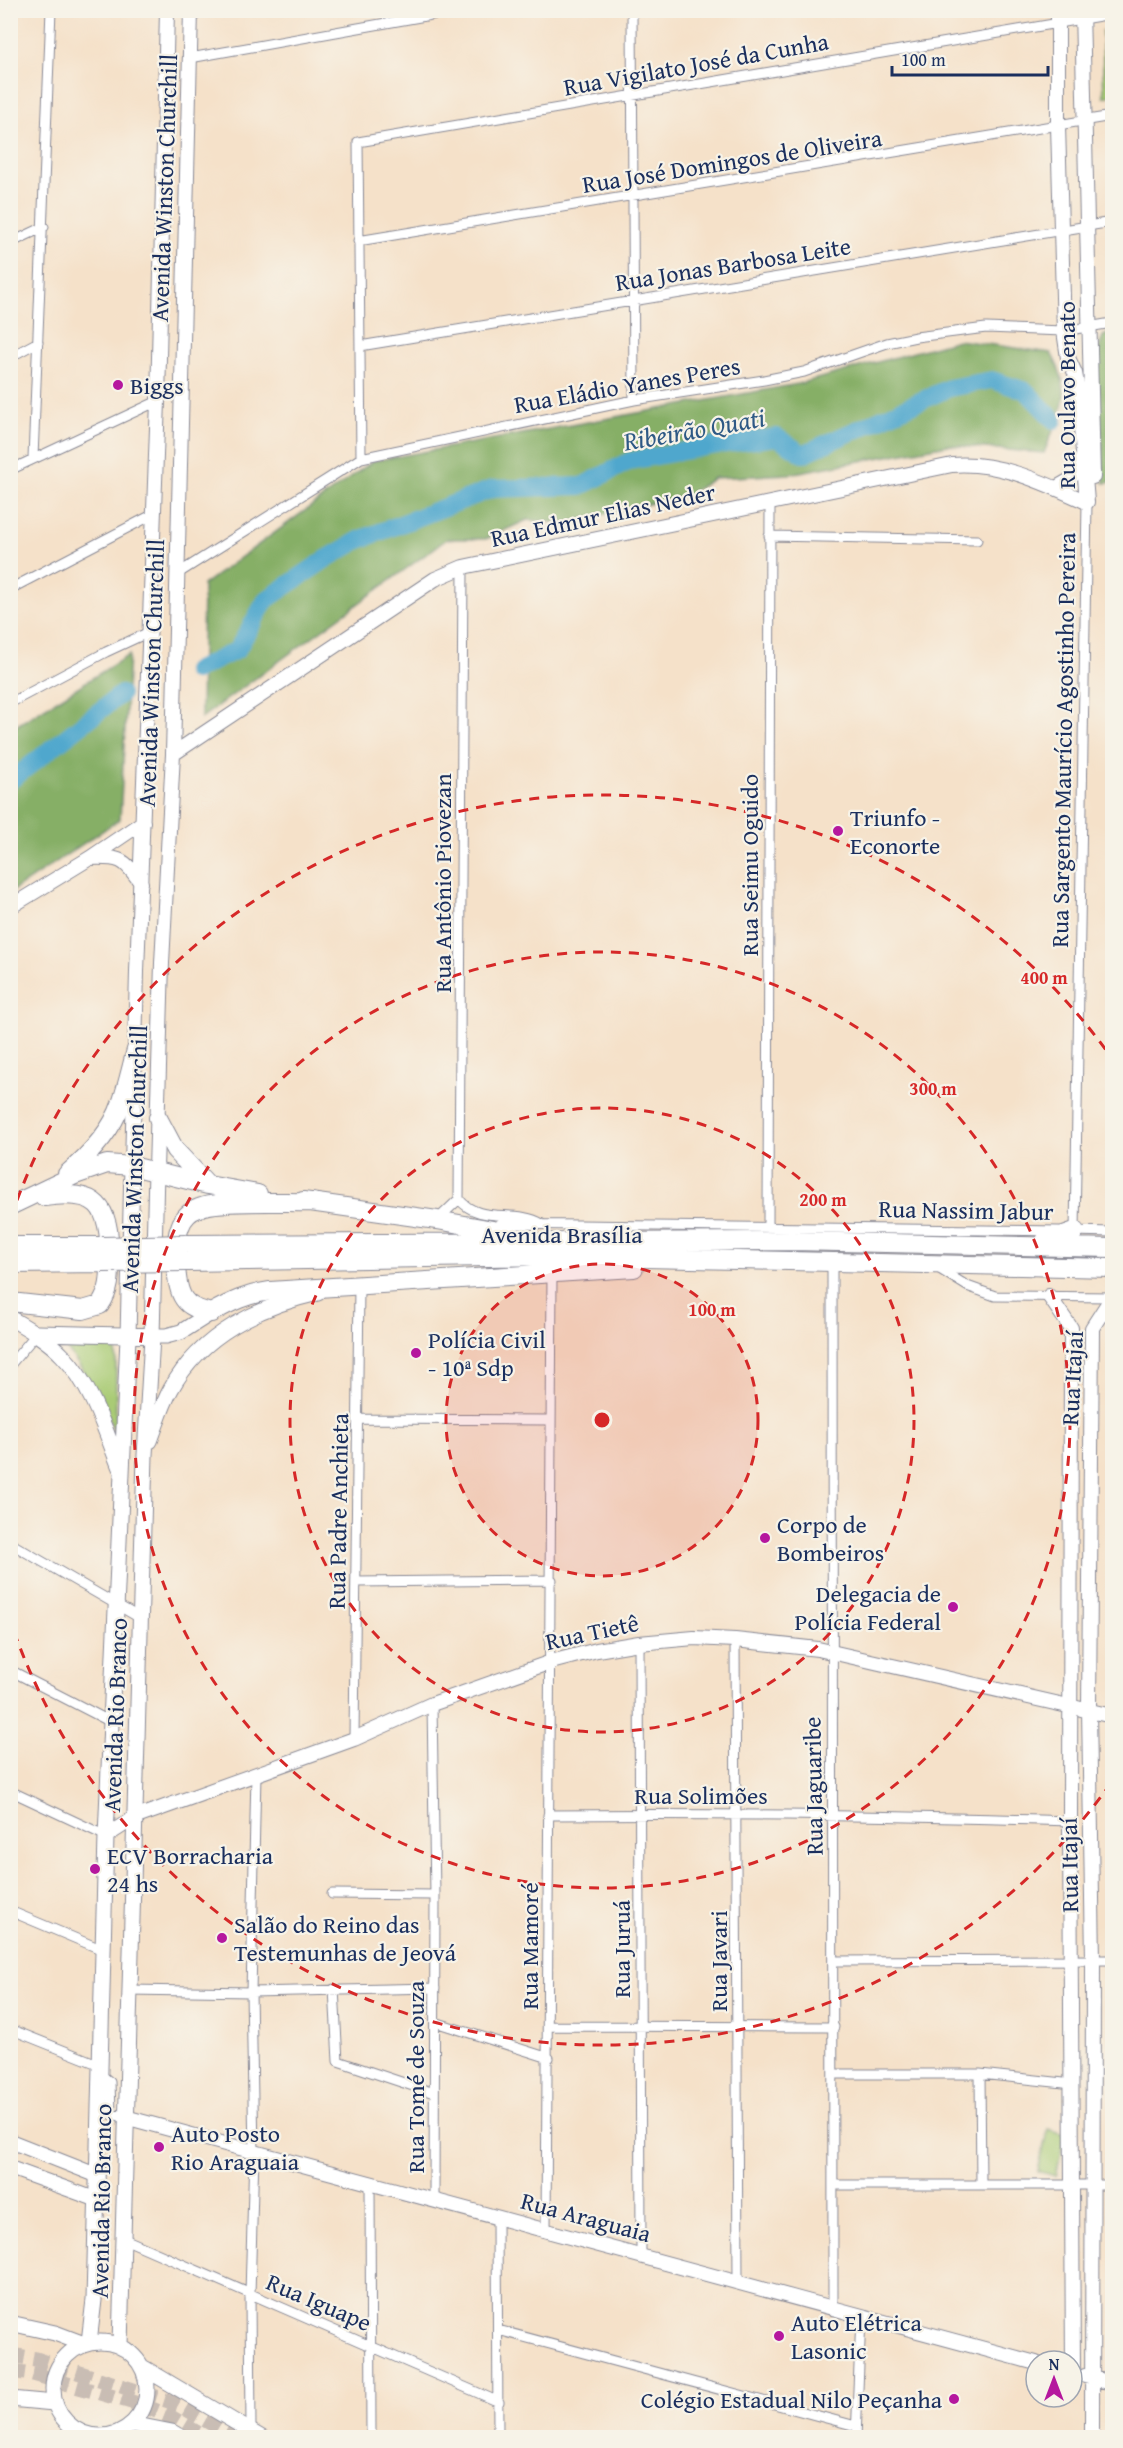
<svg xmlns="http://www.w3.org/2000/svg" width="1123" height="2448" viewBox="0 0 1123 2448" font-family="'Gentium Book Plus',serif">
	<rect width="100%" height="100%" fill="#f7f3e8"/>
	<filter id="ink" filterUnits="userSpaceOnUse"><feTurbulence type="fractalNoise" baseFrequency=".0167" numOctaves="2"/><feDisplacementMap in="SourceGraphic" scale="12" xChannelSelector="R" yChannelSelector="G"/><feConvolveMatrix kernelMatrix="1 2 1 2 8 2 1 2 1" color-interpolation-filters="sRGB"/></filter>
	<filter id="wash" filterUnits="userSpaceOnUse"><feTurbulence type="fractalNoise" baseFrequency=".008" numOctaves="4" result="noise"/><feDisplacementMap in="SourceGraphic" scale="24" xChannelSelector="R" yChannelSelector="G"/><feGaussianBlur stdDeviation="1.35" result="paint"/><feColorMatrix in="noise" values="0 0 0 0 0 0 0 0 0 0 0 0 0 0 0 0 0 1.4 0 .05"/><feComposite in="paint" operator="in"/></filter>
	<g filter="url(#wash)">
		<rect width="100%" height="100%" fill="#f5e1c9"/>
		<path fill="#a9cb74" stroke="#627d69" stroke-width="1.5" d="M1112 30V95L1104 97 1102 31Z
			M55 1336 116 1344V1434C99 1398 83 1364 55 1336Z
			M1048 2129 1065 2134 1056 2176 1038 2171Z"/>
		<path fill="#86af66" stroke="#506f62" stroke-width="1.5" d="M1112 332V482L1104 483 1096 358 1103 336Z
			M958 340 1051 353C1076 397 1060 410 1044 453L948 445 789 474 714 478 688 495 565 523 527 520 486 539H447L201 718 203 585 373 461 798 384Z
			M129 655 120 819 11 892V729Z"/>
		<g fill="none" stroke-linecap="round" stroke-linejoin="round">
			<path stroke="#50a7cd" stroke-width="18" d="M195 671 237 650 266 600 326 559 359 540 492 489 582 486 630 461 711 446 777 437 803 454 949 388 992 380 1026 391 1054 420
				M10 781 121 694"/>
		</g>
	</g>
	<g filter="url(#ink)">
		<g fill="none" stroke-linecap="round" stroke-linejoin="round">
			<path stroke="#c9bdb4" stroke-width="15" stroke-dasharray="15 8" stroke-linecap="butt" d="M10 2355 36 2359 178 2404 236 2438
				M10 2371 33 2374 142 2405 169 2416 206 2438"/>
			<g stroke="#888894" stroke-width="11">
				<path id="street" d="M632 10 634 400
					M190 58 459 10
					M358 241 1112 116
					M10 243 44 227
					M360 346 1112 222
					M10 357 38 342
					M33 458 51 10
					M361 458 358 142 1112 14
					M10 470 158 401
					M769 536 977 540
					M177 574 361 458 634 400 764 380 804 372 887 343 916 337 986 328 1064 331 1112 323
					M10 589 154 514
					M10 703 106 652 149 632
					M459 1199 463 567
					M459 1199C479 1225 516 1208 542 1224
					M437 1220 459 1199
					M500 1224 1059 1231
					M768 1228 770 503
					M1073 1231 1112 1232
					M1075 1231 1087 502
					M832 1263 833 2308
					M938 1268 967 1286 995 1296 1112 1297
					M10 1365 37 1333
					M359 1419 550 1420
					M10 1543 140 1618
					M357 1582 552 1580
					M735 1640 738 2281
					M639 1643 641 2255
					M10 1670 111 1722
					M432 1704 435 1895 434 2199
					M354 1739 359 1285
					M10 1791 106 1836
					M548 1815C722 1813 896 1816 1070 1821
					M332 1894 435 1895
					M10 1911 103 1950
					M834 1961 1112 1960
					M334 1989 338 2061 434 2093
					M130 1990 251 1992 435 1988
					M435 2022 549 2058
					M548 2026 834 2027
					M10 2029 100 2065
					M100 2074 110 2082 111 2114 125 2117
					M834 2074H980L1073 2084
					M980 2074 981 2185
					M370 2184 371 2438
					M833 2185H1112
					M497 2217 498 2438
					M546 2231 552 1274
					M122 2238 499 2402
					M498 2330 856 2426
					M251 2431 250 2294 254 2153 251 1992 256 1774
					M856 2438 861 2317"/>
			</g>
			<g stroke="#888894" stroke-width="16">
				<path id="secondary" d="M1058 10V126L1064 331 1068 358 1075 373 1078 391 1087 502
					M1082 10 1093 477
					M1056 488 1070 480 1082 458
					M173 754 435 579 463 567 952 465C999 461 1044 483 1087 502
					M90 858C120 857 124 858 141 883
					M10 907 90 858 143 822
					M132 1166 137 972 158 401 167 10
					M156 1170 162 963 173 754 191 10
					M1049 1296 1071 1328 1070 1821 1073 2373
					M106 1836 134 1818 354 1739 432 1704 551 1662 597 1650 639 1643 694 1638 735 1640 818 1649 1112 1716
					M125 2117 1036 2363
					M10 2141 96 2175
					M10 2168 95 2199
					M1085 2376 1112 2383
					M1092 2438 1093 1960 1089 1709 1092 1328 1112 1297"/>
			</g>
			<g stroke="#888894" stroke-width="17">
				<path id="primary" d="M10 1318C29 1329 48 1340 63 1356 92 1386 105 1430 120 1468
					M37 1333 166 1336 181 1332 211 1313
					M150 1441C157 1423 162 1405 171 1389 201 1334 260 1306 318 1293
					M10 2323 55 2333 84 2344
					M53 2389a47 47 0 1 1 94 0a47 47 0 1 1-94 0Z
					M89 2342 94 2300 106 1836 128 1337 132 1166
					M120 2345 145 1455 152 1337 156 1170
					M144 2368 262 2438
					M10 2399 54 2403
					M132 2424 172 2432 182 2438"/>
			</g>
			<g stroke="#888894" stroke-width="20">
				<path id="highway" d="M158 1118 175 1150 207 1184
					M67 1174C88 1156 112 1131 121 1104 127 1087 131 1068 136 1050
					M303 1201 437 1220 510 1233
					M313 1202C288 1203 218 1199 199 1208 190 1211 183 1218 180 1227 174 1242 174 1285 184 1299 190 1308 201 1310 211 1313 231 1302 247 1294 270 1291L634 1268
					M10 1206 75 1175 107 1164 132 1166 208 1185 258 1194
					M1044 1242 1075 1231
					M186 1244 793 1241 1112 1248
					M10 1246H102
					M187 1262 554 1256 1112 1268
					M10 1264 102 1263
					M10 1302 83 1310 100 1305C111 1289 110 1275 110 1256 109 1205 98 1189 44 1197"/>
			</g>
			<use href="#street" stroke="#fff" stroke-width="9"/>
			<use href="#secondary" stroke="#fff" stroke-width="14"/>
			<use href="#primary" stroke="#fff" stroke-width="15"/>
			<use href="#highway" stroke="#fff" stroke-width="18"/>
			<g stroke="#888894" stroke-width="20" stroke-linecap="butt">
				<path id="highway-bridge" d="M102 1246 186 1244
					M102 1263 187 1262"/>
			</g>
			<use href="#highway-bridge" stroke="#fff" stroke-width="18"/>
		</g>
	</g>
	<circle cx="602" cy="1420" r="156" fill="#d62828" fill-opacity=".12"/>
	<g fill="none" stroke="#d62828" stroke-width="3" stroke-dasharray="10 8">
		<circle cx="602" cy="1420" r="156"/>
		<circle cx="602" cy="1420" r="312"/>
		<circle cx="602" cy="1420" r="468"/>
		<path d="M1111 1783A625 625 0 0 1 11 1623M11 1217A625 625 0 0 1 1111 1057"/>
	</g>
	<g fill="#b5179e" stroke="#f7f3e8" stroke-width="2">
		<circle cx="118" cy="385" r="6"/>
		<circle cx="838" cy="831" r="6"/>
		<circle cx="416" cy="1353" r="6"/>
		<circle cx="765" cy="1538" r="6"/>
		<circle cx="953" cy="1607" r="6"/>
		<circle cx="95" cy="1869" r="6"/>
		<circle cx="222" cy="1938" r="6"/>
		<circle cx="159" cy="2147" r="6"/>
		<circle cx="779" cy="2336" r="6"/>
		<circle cx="954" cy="2399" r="6"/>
	</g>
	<g text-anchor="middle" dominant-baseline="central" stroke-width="4.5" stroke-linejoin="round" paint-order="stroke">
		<g font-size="24" fill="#1b2f5e" stroke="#f7f3e8">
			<text transform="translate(696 64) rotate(-10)">Rua Vigilato José da Cunha</text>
			<text transform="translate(732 161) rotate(-9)">Rua José Domingos de Oliveira</text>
			<text transform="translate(164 188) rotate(-88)">Avenida Winston Churchill</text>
			<text transform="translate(733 264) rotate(-9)">Rua Jonas Barbosa Leite</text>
			<text transform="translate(627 385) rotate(-10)">Rua Eládio Yanes Peres</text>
			<text transform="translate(1066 395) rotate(-90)">Rua Oulavo Benato</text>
			<text transform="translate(603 515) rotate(-12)">Rua Edmur Elias Neder</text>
			<text transform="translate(151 673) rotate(-88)">Avenida Winston Churchill</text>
			<text transform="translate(1063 740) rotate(-89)">Rua Sargento Maurício Agostinho Pereira</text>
			<text transform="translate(749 865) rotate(-90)">Rua Seimu Oguido</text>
			<text transform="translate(442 883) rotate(-90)">Rua Antônio Piovezan</text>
			<text transform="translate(134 1159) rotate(-88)">Avenida Winston Churchill</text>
			<text transform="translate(966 1210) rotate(1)">Rua Nassim Jabur</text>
			<text x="562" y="1234">Avenida Brasília</text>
			<text transform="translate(1072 1378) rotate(-87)">Rua Itajaí</text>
			<text transform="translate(338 1511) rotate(-89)">Rua Padre Anchieta</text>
			<text transform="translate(592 1632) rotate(-12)">Rua Tietê</text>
			<text transform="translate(115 1715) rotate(-88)">Avenida Rio Branco</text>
			<text transform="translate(813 1786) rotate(-91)">Rua Jaguaribe</text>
			<text x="701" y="1795">Rua Solimões</text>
			<text transform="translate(1069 1865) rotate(-91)">Rua Itajaí</text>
			<text transform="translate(529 1946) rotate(-90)">Rua Mamoré</text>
			<text transform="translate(621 1949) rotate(-90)">Rua Juruá</text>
			<text transform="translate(718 1961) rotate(-90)">Rua Javari</text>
			<text transform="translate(415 2077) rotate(-90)">Rua Tomé de Souza</text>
			<text transform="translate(101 2201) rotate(-89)">Avenida Rio Branco</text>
			<text transform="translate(586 2217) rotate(15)">Rua Araguaia</text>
			<text transform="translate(319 2302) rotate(23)">Rua Iguape</text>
		</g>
		<g font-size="24" fill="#1b2f5e" stroke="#f7f3e8" text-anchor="start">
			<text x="130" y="385">Biggs</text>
			<text x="850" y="817">Triunfo -<tspan x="850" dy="28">Econorte</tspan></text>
			<text x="428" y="1339">Polícia Civil<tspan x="428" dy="28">- 10ª Sdp</tspan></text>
			<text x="777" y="1524">Corpo de<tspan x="777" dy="28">Bombeiros</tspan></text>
			<text x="941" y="1593" text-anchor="end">Delegacia de<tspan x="941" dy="28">Polícia Federal</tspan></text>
			<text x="107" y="1855">ECV Borracharia<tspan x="107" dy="28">24 hs</tspan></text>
			<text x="234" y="1924">Salão do Reino das<tspan x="234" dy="28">Testemunhas de Jeová</tspan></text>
			<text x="171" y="2133">Auto Posto<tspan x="171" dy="28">Rio Araguaia</tspan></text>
			<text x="791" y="2322">Auto Elétrica<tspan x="791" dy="28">Lasonic</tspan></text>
			<text x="942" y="2399" text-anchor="end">Colégio Estadual Nilo Peçanha</text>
		</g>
		<g font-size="26" font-style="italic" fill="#2e5985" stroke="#f7f3e8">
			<text transform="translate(694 429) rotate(-10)">Ribeirão Quati</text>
		</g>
	</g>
	<circle cx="602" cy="1420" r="9" fill="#d62828" stroke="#f7f3e8" stroke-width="3"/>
	<g font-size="18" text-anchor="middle" font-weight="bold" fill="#d62828" stroke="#f7f3e8" stroke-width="4.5" stroke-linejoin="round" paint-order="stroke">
		<text x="1044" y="984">400 m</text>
		<text x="933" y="1095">300 m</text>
		<text x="823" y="1206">200 m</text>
		<text x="712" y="1316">100 m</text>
	</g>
	<rect width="1123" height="2448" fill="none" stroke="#f7f3e8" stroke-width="36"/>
	<g transform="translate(1054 2379)"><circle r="28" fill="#f7f3e8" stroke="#9fa5b1" stroke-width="1.5"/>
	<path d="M0-4.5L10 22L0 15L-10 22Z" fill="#b5179e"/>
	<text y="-9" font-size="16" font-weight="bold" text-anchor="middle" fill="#1b2f5e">N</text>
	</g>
	<path d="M892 66v9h156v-9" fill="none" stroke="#1b2f5e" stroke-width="3"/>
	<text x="901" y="66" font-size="18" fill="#1b2f5e" stroke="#f7f3e8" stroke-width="4.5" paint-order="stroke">100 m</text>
</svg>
